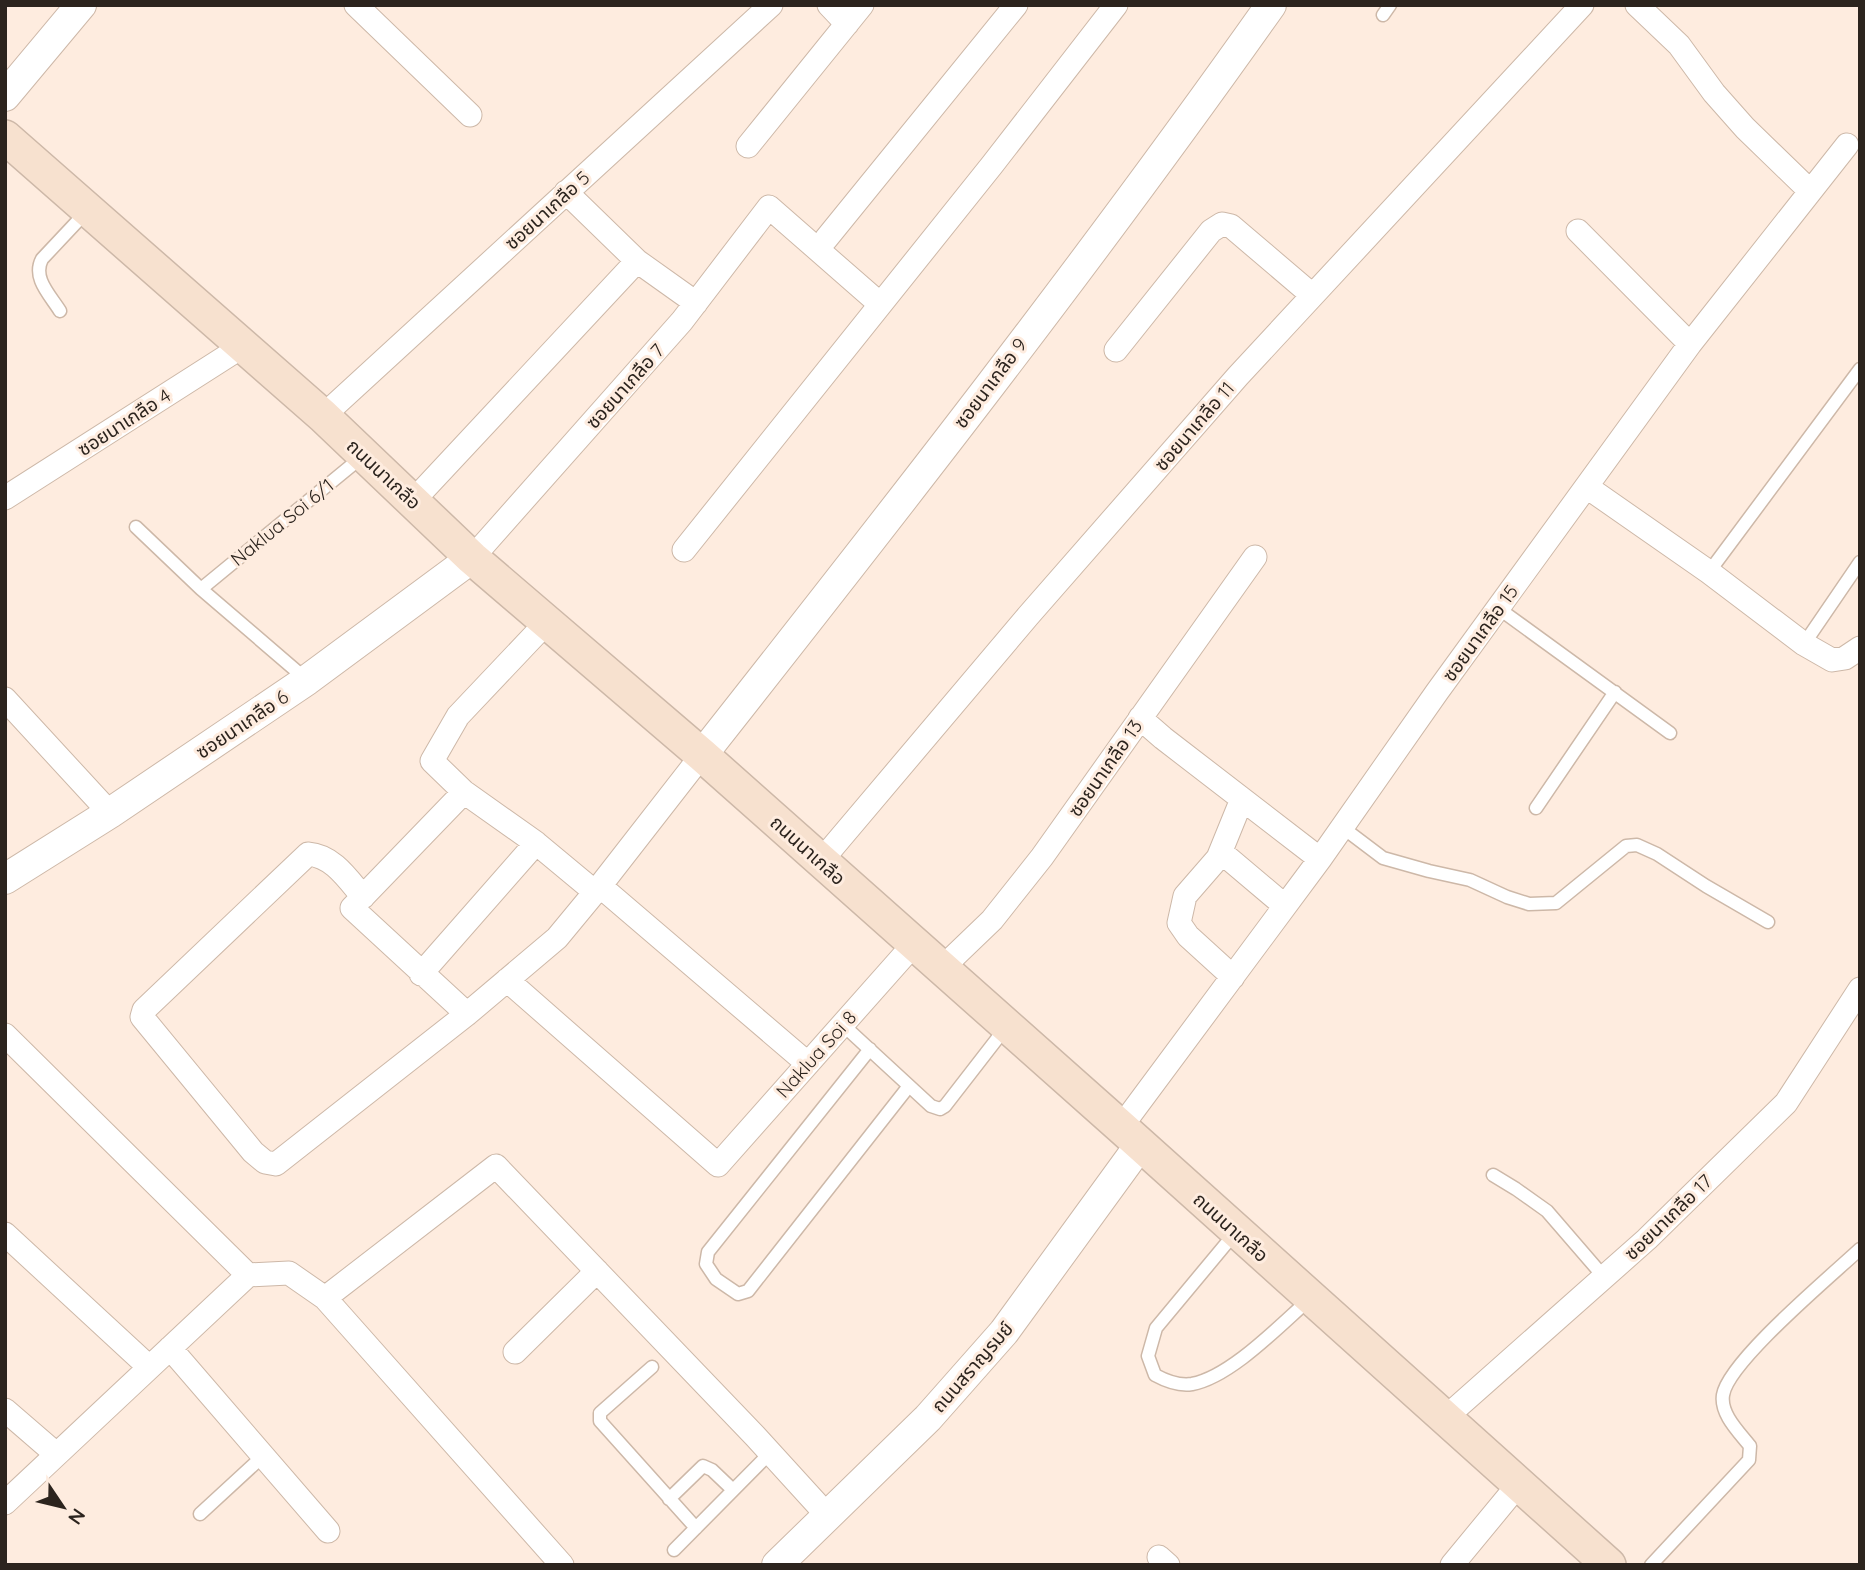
<svg xmlns="http://www.w3.org/2000/svg" width="1865" height="1570" viewBox="0 0 1865 1570" font-family="Quicksand,'Noto Sans Thai',sans-serif">
	<rect width="100%" height="100%" fill="#feecdf"/>
	<g fill="none" stroke-linecap="round" stroke-linejoin="round">
		<g stroke="#cdb8a8" stroke-width="15">
			<path id="service" d="M1383 15 1390 5
				M60 311C50 295 32 278 42 259L88 210
				M136 527 201 589 307 680
				M1709 572 1860 369
				M201 589 363 456
				M1498 608 1670 733
				M1804 644 1860 562
				M1536 808 1615 692
				M1342 827 1383 858 1429 871 1470 880 1507 897 1529 904 1556 903 1626 846 1637 845 1657 854 1706 886 1768 922
				M842 1024 931 1106 940 1109 945 1106 1007 1026
				M870 1049 708 1252 706 1264 716 1279 738 1294 748 1291 909 1086
				M1493 1175 1516 1189 1547 1211 1604 1277
				M1235 1233 1156 1328 1148 1356 1155 1375C1166 1381 1179 1386 1192 1384 1231 1377 1281 1324 1311 1298
				M652 1367 600 1413V1421L696 1528
				M669 1499 703 1466 712 1470 733 1490
				M200 1514 263 1456
				M674 1550 770 1453
				M1651 1565 1749 1460 1750 1446C1739 1432 1720 1414 1723 1395 1728 1362 1831 1276 1860 1249"/>
		</g>
		<g stroke="#cdb8a8" stroke-width="25">
			<path id="minor" d="M356 5 470 115
				M829 5 847 24
				M1637 5 1679 45 1714 93 1745 128 1809 190
				M748 146 862 5
				M566 192 637 261 696 303
				M1578 231 1690 344
				M826 239 1016 5
				M1116 350 1211 231 1222 224 1231 226 1312 295
				M323 416 771 5
				M1587 487 1709 572 1804 644 1832 660 1845 658 1860 648
				M5 498 243 346
				M413 501 637 261
				M684 550 992 165 1116 5
				M472 558 682 321 769 207 880 304
				M547 622 458 716 432 761 464 792 536 843 595 892
				M5 699 110 813
				M1140 718 1163 738 1320 859
				M464 792 352 908 467 1014
				M1221 852 1285 906
				M821 861 1028 616 1238 376 1582 5
				M600 886 807 1063
				M363 897C347 878 333 856 308 854L144 1010 142 1017 253 1152 265 1162 276 1164 467 1014 557 938 600 886 702 755
				M942 968 992 920 1042 857 1255 557
				M421 974 536 843
				M1233 977 1188 936 1179 923 1185 896 1218 858 1242 799
				M507 980 718 1165 914 944
				M5 1035 248 1275
				M1121 1127 1320 859 1437 692 1690 344 1847 145
				M5 1234 149 1367
				M325 1298 496 1166 755 1436 827 1515
				M170 1348 328 1531
				M515 1352 597 1271
				M5 1410 56 1454
				M1445 1418 1647 1239 1786 1103 1860 989
				M5 1503 248 1275 289 1273 325 1298 562 1565
				M1159 1557 1168 1565
				M1452 1565 1518 1485"/>
		</g>
		<g stroke="#cdb8a8" stroke-width="32">
			<path id="tertiary" d="M5 96 81 5
				M702 755C896 509 1090 261 1271 5
				M5 879 110 813 307 680 472 558
				M777 1565 928 1418 1004 1332 1140 1145"/>
		</g>
		<g stroke="#cdb8a8" stroke-width="36">
			<path id="secondary" d="M5 137 323 416 472 558 702 755 1121 1127 1609 1565"/>
		</g>
		<use href="#service" stroke="#fff" stroke-width="12"/>
		<use href="#minor" stroke="#fff" stroke-width="23"/>
		<use href="#tertiary" stroke="#fff" stroke-width="30"/>
		<use href="#secondary" stroke="#f7e1cf" stroke-width="33"/>
	</g>
	<g text-anchor="middle" dominant-baseline="central" stroke-width="6" stroke-linejoin="round" paint-order="stroke">
		<g font-size="19" fill="#2c241e" stroke="#feecdf">
			<text transform="translate(547 210) rotate(-42)">ซอยนาเกลือ 5</text>
			<text transform="translate(990 383) rotate(-53)">ซอยนาเกลือ 9</text>
			<text transform="translate(625 386) rotate(-48)">ซอยนาเกลือ 7</text>
			<text transform="translate(124 422) rotate(-33)">ซอยนาเกลือ 4</text>
			<text transform="translate(1194 426) rotate(-49)">ซอยนาเกลือ 11</text>
			<text transform="translate(384 474) rotate(43)">ถนนนาเกลือ</text>
			<text transform="translate(282 522) rotate(-39)">Naklua Soi 6/1</text>
			<text transform="translate(1480 633) rotate(-54)">ซอยนาเกลือ 15</text>
			<text transform="translate(242 724) rotate(-34)">ซอยนาเกลือ 6</text>
			<text transform="translate(1105 768) rotate(-55)">ซอยนาเกลือ 13</text>
			<text transform="translate(808 850) rotate(42)">ถนนนาเกลือ</text>
			<text transform="translate(816 1054) rotate(-48)">Naklua Soi 8</text>
			<text transform="translate(1668 1217) rotate(-44)">ซอยนาเกลือ 17</text>
			<text transform="translate(1231 1227) rotate(42)">ถนนนาเกลือ</text>
			<text transform="translate(972 1367) rotate(-49)">ถนนสราญรมย์</text>
		</g>
	</g>
	<rect width="1865" height="1570" fill="none" stroke="#2c241e" stroke-width="14"/>
	<g transform="translate(63 1507) rotate(125)" stroke="#feecdf" stroke-width="5" paint-order="stroke">
	<path d="M0-5L12 26L0 18L-12 26Z" fill="#2c241e"/>
	<text y="-10" font-size="19" font-weight="bold" text-anchor="middle" fill="#2c241e">N</text>
	</g>
</svg>
